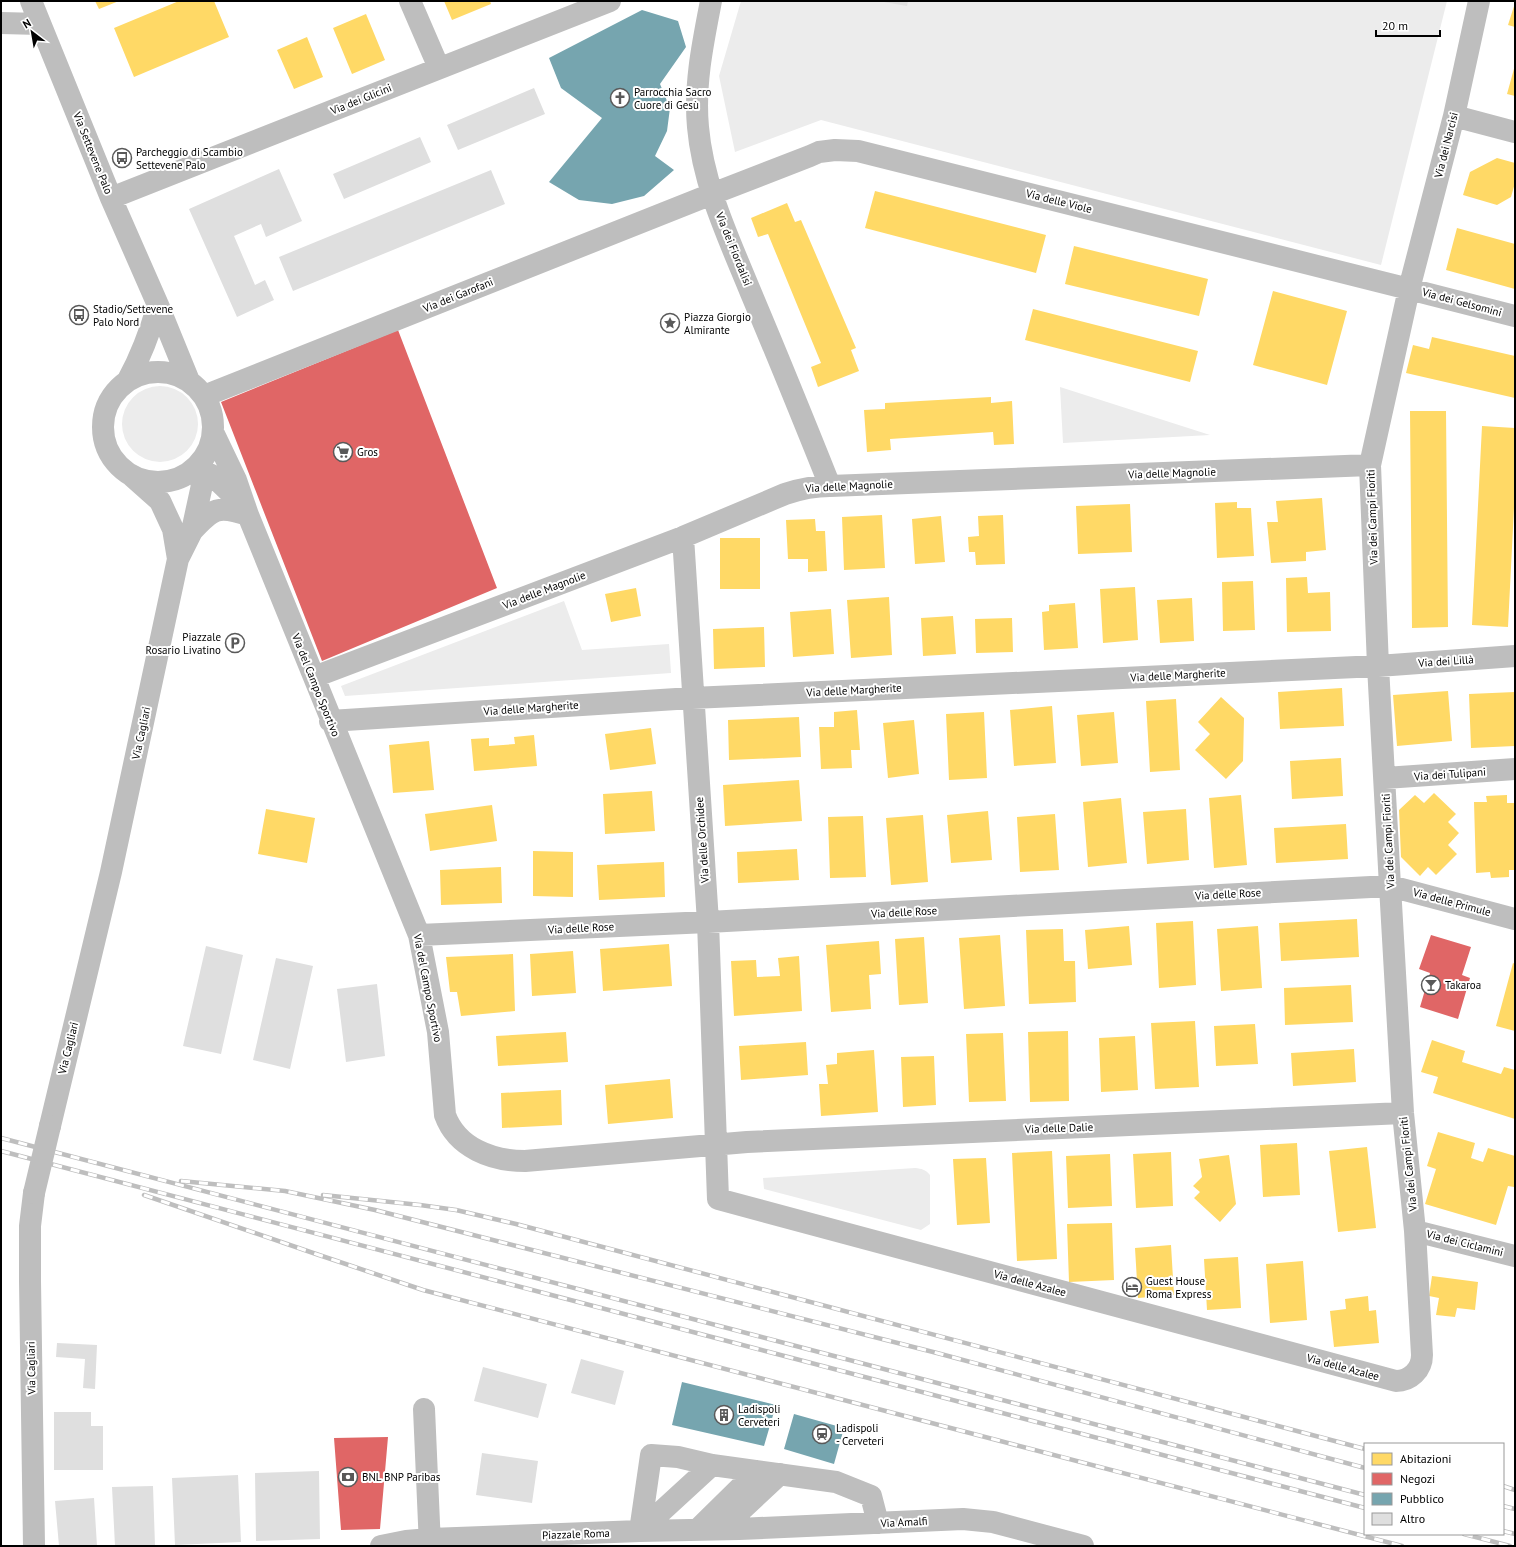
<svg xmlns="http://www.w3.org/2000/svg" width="1516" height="1547" viewBox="0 0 1516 1547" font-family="'PT Sans',sans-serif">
	<rect width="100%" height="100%" fill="#fff"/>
	<path fill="#ececec" d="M741 1H1447L1381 265 821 120 735 152 719 76Z
		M122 424a38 38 0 1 1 76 0a38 38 0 1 1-76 0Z
		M1060 387 1210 435 1063 443Z
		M564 601 582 650 669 644 671 673 345 696 341 686Z
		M915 1168C922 1169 925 1169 930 1175V1224L921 1230 764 1189 763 1178Z"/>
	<path fill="#ffd966" d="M95 1H119L99 9Z
		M179 1H214L229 37 134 77 114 28Z
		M444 1H490L491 4 452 20Z
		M1515 3V27L1508 25Z
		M366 14 385 60 352 74 333 28Z
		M307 37 323 77 294 89 277 50Z
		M1515 65V96L1507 94Z
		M1497 158 1515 163V183L1511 197 1497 205 1463 195 1470 172Z
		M875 191 1046 235 1036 273 865 228Z
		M787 203 795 222 801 220 856 348 851 350 859 371 818 387 811 367 821 363 768 234 758 237 751 218Z
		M1457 228 1515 244V289L1446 270Z
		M1074 246 1208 279 1199 316 1065 284Z
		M1273 291 1347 311 1327 385 1253 365Z
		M1033 309 1198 351 1190 382 1025 340Z
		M1432 337 1515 356V398L1406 373 1413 345 1429 349Z
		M991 397V403L1012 401 1014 444 994 445 993 432 890 439 891 450 867 452 864 410 885 409V403Z
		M1410 411H1446L1448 627 1412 628Z
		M1482 426 1515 428V488L1508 627 1472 625Z
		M1322 498 1326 550 1306 552V561L1271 563 1267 522H1278L1276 501Z
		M1237 502V508H1251L1254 556 1217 558 1215 503Z
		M1130 504 1132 552 1078 554 1076 506Z
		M882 515 885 568 844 570 842 517Z
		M1003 515 1005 564 976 565 975 552H969L968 537 979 536 978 516Z
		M941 516 945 562 915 564 912 519Z
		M815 519 816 531H825L827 571 808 572V559H788L786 520Z
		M720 538H760V589H720Z
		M1307 577 1308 593 1330 592 1331 631 1287 632 1286 578Z
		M1253 581 1255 630 1223 631 1222 582Z
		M1135 587 1138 640 1103 643 1100 589Z
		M636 588 641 616 611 622 605 594Z
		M889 597 892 655 851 658 847 600Z
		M1192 598 1194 641 1160 643 1157 600Z
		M1075 603 1078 648 1044 650 1042 612 1049 611V605Z
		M831 609 834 654 793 657 790 612Z
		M953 616 956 654 923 656 921 618Z
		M1012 618 1013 652 976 653 975 619Z
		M764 627 765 667 714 669 713 629Z
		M1342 688 1344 726 1280 729 1278 692Z
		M1448 691 1452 741 1397 746 1393 695Z
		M1515 692V746L1471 748 1469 694Z
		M1221 697 1244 718 1243 761 1226 779 1195 750 1210 734 1198 722Z
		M1176 699 1180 770 1150 772 1146 701Z
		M1052 706 1056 763 1014 766 1010 710Z
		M857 710 860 750H851L852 768 821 769 819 727H834V712Z
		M984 712 987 778 949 780 946 714Z
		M1114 712 1118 763 1081 766 1077 715Z
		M799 717 801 757 729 760 728 720Z
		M914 720 919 774 888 778 883 723Z
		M651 728 656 764 610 770 605 734Z
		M534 735 537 766 474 771 471 739 489 738V746L515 744 514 737Z
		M429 741 434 790 393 793 389 745Z
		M1341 758 1343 796 1292 799 1290 761Z
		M799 780 802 821 725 826 723 785Z
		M652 791 655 831 605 834 603 794Z
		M1434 793 1456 814 1448 822 1459 833 1448 845 1457 854 1436 875 1428 867 1420 876 1401 857 1399 810 1415 795 1424 803Z
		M1241 795 1247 865 1214 868 1209 798Z
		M1507 795V803H1515V870H1509V877L1491 878 1490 872 1476 873 1474 802H1487L1486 796Z
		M1121 798 1127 863 1088 867 1083 802Z
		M492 805 497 841 430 851 425 814Z
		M266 809 315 818 307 863 258 854Z
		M1186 809 1189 860 1147 864 1143 812Z
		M988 811 992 860 951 863 947 815Z
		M1055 814 1059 870 1020 872 1017 817Z
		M923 815 928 882 891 885 886 818Z
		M863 816 866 877 830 878 828 817Z
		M1346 824 1348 859 1276 863 1274 828Z
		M797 849 799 880 738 883 737 852Z
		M533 851 573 852V897L533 896Z
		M664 862 665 897 599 900 597 865Z
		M501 867 502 903 441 905 440 870Z
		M1357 919 1359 957 1281 961 1279 923Z
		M1193 921 1196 985 1159 988 1156 923Z
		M1129 926 1132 965 1088 969 1085 930Z
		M1258 926 1262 988 1221 991 1217 929Z
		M1063 929 1064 961H1075L1076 1002 1029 1004 1026 930Z
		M1000 935 1005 1006 964 1009 959 938Z
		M924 937 928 1003 899 1005 895 939Z
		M879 941 881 974 869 975 871 1009 831 1012 826 945Z
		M669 944 672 986 603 991 600 949Z
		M573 951 576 993 532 996 530 954Z
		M513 954 515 1011 461 1016 457 992H450L446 957Z
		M799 956 802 1011 734 1016 731 961 756 960 757 977 780 976 778 958Z
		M1513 963 1515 964V1031L1496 1026Z
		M1351 985 1353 1022 1285 1025 1284 988Z
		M1195 1021 1199 1087 1155 1089 1151 1023Z
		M1255 1024 1258 1064 1216 1066 1214 1026Z
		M1068 1031 1069 1101 1030 1102 1028 1032Z
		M566 1032 568 1062 498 1066 496 1036Z
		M1003 1033 1006 1101 969 1102 966 1034Z
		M1135 1036 1138 1090 1101 1092 1099 1038Z
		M1432 1040 1465 1051 1462 1062 1501 1074 1504 1067 1515 1070V1119L1433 1093 1438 1077 1421 1072Z
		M806 1042 808 1075 741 1080 739 1046Z
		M1354 1049 1356 1082 1293 1086 1291 1053Z
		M874 1050 878 1112 821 1116 819 1084H828L826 1065 837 1064V1053Z
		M934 1056 936 1105 903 1107 901 1057Z
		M670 1079 673 1118 608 1124 605 1085Z
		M561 1090 562 1125 502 1128 501 1093Z
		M1438 1132 1475 1143 1471 1158 1483 1162 1488 1148 1515 1156V1184L1514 1187 1508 1186 1496 1225 1425 1204 1436 1169 1427 1166Z
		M1297 1143 1300 1195 1263 1197 1260 1145Z
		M1367 1147 1376 1228 1338 1232 1329 1151Z
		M1052 1151 1057 1259 1017 1261 1012 1153Z
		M1171 1152 1173 1206 1136 1208 1133 1154Z
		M1110 1154 1112 1206 1068 1208 1066 1156Z
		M1229 1155 1236 1204 1220 1222 1194 1198 1200 1192 1193 1186 1202 1177 1199 1159Z
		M986 1158 990 1223 957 1225 953 1159Z
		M1112 1223 1114 1280 1069 1282 1067 1224Z
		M1171 1245 1174 1295 1138 1298 1135 1248Z
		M1238 1257 1241 1308 1207 1310 1204 1259Z
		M1303 1261 1307 1320 1270 1323 1266 1264Z
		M1432 1276 1478 1282 1475 1310 1457 1308 1455 1317 1436 1315 1439 1298 1429 1296Z
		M1368 1296 1369 1311 1376 1310 1379 1343 1334 1347 1330 1311 1346 1309 1345 1299Z"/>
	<path fill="#e06666" d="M398 330 497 588 322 661 221 402Z
		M1431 935 1471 947 1462 975 1470 978 1458 1019 1420 1007 1430 973 1419 969Z
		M388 1437 380 1529 341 1530 334 1438Z"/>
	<path fill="#76a5af" d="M642 10 678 21 686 47 660 84 670 108 667 131 655 156 674 170 644 196 612 204 579 200 549 182 602 118 561 88 549 58Z
		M682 1382 776 1405 764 1446 672 1425Z
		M794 1414 844 1428 834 1464 784 1449Z"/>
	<path fill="#dfdfdf" d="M878 1H908L907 6Z
		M534 88 545 114 458 150 447 125Z
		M420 137 431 162 344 199 333 174Z
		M279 169 302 221 266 237 261 224 234 236 255 285 265 280 274 300 237 317 189 209Z
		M491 170 505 204 293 291 279 257Z
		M206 946 243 955 221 1054 183 1046Z
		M276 958 313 966 290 1069 253 1060Z
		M377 984 385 1056 346 1062 337 989Z
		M57 1343 97 1345 95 1389 83 1388 85 1359 56 1357Z
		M581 1359 624 1371 615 1405 571 1393Z
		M483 1367 547 1384 538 1418 474 1401Z
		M54 1412H91V1426H103V1470H54Z
		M482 1453 538 1461 532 1503 476 1495Z
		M319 1471 320 1539 256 1541 255 1473Z
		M238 1475 241 1542 175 1545 172 1478Z
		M153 1486 155 1546H115L112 1487Z
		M94 1498 97 1546H59L55 1501Z"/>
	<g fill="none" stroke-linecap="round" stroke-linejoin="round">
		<path stroke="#bebebe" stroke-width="22" d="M31 1 111 198 158 305 189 381
			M410 1 439 68
			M711 1C703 42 694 85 698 127 703 185 729 239 751 293 778 357 804 421 830 486
			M1 23 40 24
			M1454 116 1515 132
			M111 198 610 1
			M103 427a55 55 0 1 1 110 0a55 55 0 1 1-110 0Z
			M128 380C141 356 150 332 158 305
			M204 396 712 194 810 156 819 152 835 150 858 151 1409 289 1515 316
			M213 432 236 480 248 515 419 935 438 1032 445 1115C457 1148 492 1161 525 1161L747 1142 1403 1113
			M196 467 213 476 243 505
			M133 477 160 501 173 529 178 559
			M192 531C213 508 218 505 248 515
			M683 537 708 922 718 1199 1396 1381C1410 1381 1422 1370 1422 1355L1415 1231 1403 1113 1390 886 1378 666 1370 465 1409 289 1454 116 1479 1
			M314 677 683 537 785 494C800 489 815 486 830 486L1370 465
			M330 721 692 698 1378 666 1515 656
			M1385 778 1515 769
			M419 935 708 922 1390 886 1515 919
			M50 1126 111 872 178 559 192 531 202 485 196 467
			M34 1193 30 1226V1281L34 1546
			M1415 1231 1515 1256
			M424 1409 430 1546
			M721 1529 780 1474
			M697 1530 757 1471
			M640 1531 651 1455 678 1457 712 1465 836 1482 871 1496 878 1523
			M640 1531 712 1465
			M381 1546 406 1541 430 1539 640 1531 739 1529 963 1519 993 1522 1083 1546"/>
		<g stroke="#bebebe" stroke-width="4.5">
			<path id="rail" d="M1 1138 1365 1495
				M1 1151 1365 1508
				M181 1181 285 1191 375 1210 937 1353 1365 1468
				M144 1195 319 1255 423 1290 1402 1546
				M323 1195 420 1205 456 1210 516 1224 1365 1449
				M1503 1486 1515 1490
				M1503 1506 1515 1509
				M1503 1531 1515 1534
				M1464 1534 1510 1546"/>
		</g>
		<use href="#rail" stroke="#fff" stroke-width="3" stroke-dasharray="9" stroke-linecap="butt"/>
		<path stroke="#bebebe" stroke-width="22" d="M34 1193 50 1126"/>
	</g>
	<defs>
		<g id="church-ring" transform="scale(1)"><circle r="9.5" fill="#fff" stroke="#595959" stroke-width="1.5"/><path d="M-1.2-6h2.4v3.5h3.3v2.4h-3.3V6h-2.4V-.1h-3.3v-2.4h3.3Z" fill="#595959"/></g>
		<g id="bus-ring" transform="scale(1)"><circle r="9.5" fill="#fff" stroke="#595959" stroke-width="1.5"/><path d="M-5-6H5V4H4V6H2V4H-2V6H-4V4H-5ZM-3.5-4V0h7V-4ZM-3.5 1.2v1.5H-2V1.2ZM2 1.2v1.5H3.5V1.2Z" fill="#595959"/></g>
		<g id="sight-ring" transform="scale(1)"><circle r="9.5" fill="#fff" stroke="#595959" stroke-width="1.5"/><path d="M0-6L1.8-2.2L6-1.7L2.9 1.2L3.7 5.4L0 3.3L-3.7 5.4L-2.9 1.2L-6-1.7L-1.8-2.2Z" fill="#595959"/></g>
		<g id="supermarket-ring" transform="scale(1)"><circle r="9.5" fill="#fff" stroke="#595959" stroke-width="1.5"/><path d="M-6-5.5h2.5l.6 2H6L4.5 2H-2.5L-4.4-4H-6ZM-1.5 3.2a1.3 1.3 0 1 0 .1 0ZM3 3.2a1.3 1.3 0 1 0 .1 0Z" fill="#595959"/></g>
		<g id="parking-ring" transform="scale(1)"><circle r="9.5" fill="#fff" stroke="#595959" stroke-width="1.5"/><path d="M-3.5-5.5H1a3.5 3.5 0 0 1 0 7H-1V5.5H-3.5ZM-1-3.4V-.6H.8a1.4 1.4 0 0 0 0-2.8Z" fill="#595959"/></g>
		<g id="bar-ring" transform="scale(1)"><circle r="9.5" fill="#fff" stroke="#595959" stroke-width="1.5"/><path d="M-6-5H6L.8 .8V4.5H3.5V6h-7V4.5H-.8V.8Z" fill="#595959"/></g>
		<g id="hotel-ring" transform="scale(1)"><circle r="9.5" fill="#fff" stroke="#595959" stroke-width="1.5"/><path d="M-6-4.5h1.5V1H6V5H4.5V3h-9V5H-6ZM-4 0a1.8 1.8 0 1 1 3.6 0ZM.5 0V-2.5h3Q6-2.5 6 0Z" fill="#595959"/></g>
		<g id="building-ring" transform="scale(1)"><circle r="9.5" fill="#fff" stroke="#595959" stroke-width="1.5"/><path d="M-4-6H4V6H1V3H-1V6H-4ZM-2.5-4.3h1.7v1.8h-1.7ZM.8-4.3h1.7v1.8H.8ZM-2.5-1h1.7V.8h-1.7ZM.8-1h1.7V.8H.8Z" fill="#595959"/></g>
		<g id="station-ring" transform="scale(1)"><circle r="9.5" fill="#fff" stroke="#595959" stroke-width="1.5"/><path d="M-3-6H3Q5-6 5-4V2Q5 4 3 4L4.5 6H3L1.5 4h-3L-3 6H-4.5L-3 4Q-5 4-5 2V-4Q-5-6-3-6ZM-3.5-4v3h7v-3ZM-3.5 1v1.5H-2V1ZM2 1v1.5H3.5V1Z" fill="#595959"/></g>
		<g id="bank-ring" transform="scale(1)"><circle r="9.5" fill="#fff" stroke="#595959" stroke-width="1.5"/><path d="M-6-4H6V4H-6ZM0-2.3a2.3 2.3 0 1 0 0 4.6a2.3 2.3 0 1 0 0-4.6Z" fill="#595959"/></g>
	</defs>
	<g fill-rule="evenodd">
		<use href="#church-ring" x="620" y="98"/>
		<use href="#bus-ring" x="122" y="158"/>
		<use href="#bus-ring" x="79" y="315"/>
		<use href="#sight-ring" x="670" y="323"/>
		<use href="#supermarket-ring" x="343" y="452"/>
		<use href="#parking-ring" x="235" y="643"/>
		<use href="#bar-ring" x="1431" y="985"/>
		<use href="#hotel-ring" x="1132" y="1287"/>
		<use href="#building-ring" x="724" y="1415"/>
		<use href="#station-ring" x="822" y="1434"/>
		<use href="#bank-ring" x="348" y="1477"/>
	</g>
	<g text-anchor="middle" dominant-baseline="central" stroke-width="4" stroke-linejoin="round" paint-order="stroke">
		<g font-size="11" fill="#000" stroke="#fff" text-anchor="start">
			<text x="634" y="92">Parrocchia Sacro<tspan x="634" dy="13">Cuore di Gesù</tspan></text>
			<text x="136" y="152">Parcheggio di Scambio<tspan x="136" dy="13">Settevene Palo</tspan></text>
			<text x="93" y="309">Stadio/Settevene<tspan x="93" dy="13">Palo Nord</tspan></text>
			<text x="684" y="317">Piazza Giorgio<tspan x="684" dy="13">Almirante</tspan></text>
			<text x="357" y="452">Gros</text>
			<text x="221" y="637" text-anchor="end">Piazzale<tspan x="221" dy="13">Rosario Livatino</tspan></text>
			<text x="1445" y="985">Takaroa</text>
			<text x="1146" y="1281">Guest House<tspan x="1146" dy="13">Roma Express</tspan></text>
			<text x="738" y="1409">Ladispoli<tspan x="738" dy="13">Cerveteri</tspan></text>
			<text x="836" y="1428">Ladispoli<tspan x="836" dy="13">- Cerveteri</tspan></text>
			<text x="362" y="1477">BNL BNP Paribas</text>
		</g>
		<g font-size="11" fill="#000" stroke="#fff">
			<text transform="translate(361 99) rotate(-22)">Via dei Glicini</text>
			<text transform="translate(1446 145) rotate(-76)">Via dei Narcisi</text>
			<text transform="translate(93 153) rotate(68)">Via Settevene Palo</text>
			<text transform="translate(1059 201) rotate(14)">Via delle Viole</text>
			<text transform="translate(734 249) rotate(68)">Via dei Fiordalisi</text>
			<text transform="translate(458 295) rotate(-22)">Via dei Garofani</text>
			<text transform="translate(1462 302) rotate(15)">Via dei Gelsomini</text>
			<text transform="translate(1172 473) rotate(-2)">Via delle Magnolie</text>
			<text transform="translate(849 486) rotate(-3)">Via delle Magnolie</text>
			<text transform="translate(1372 517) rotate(-92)">Via dei Campi Fioriti</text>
			<text transform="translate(544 590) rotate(-21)">Via delle Magnolie</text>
			<text transform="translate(1446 661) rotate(-4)">Via dei Lillà</text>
			<text transform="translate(1178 675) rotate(-3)">Via delle Margherite</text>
			<text transform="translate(316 685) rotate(68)">Via del Campo Sportivo</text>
			<text transform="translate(854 690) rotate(-3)">Via delle Margherite</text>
			<text transform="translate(531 708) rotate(-4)">Via delle Margherite</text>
			<text transform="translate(141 733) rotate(-78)">Via Cagliari</text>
			<text transform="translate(1450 774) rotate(-4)">Via dei Tulipani</text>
			<text transform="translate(702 840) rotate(-94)">Via delle Orchidee</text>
			<text transform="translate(1388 841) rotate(-93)">Via dei Campi Fioriti</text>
			<text transform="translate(1228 894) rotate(-3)">Via delle Rose</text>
			<text transform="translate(1452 902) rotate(15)">Via delle Primule</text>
			<text transform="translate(904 912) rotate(-3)">Via delle Rose</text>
			<text transform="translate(581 928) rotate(-3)">Via delle Rose</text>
			<text transform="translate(428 988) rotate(79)">Via del Campo Sportivo</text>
			<text transform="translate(68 1048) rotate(-76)">Via Cagliari</text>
			<text transform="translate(1059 1128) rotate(-2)">Via delle Dalie</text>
			<text transform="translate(1408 1164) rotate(-96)">Via dei Campi Fioriti</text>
			<text transform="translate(1465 1243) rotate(14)">Via dei Ciclamini</text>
			<text transform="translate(1030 1283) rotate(15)">Via delle Azalee</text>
			<text transform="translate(1343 1367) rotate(15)">Via delle Azalee</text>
			<text transform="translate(31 1368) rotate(-91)">Via Cagliari</text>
			<text transform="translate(904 1522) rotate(-3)">Via Amalfi</text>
			<text transform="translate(576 1534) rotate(-2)">Piazzale Roma</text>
		</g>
	</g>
	<rect width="1516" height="1547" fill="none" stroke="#000000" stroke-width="4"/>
	<rect x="1364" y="1443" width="140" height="92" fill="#ffffff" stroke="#999999"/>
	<rect x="1372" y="1453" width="20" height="12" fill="#ffd966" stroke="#999999"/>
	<text x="1400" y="1463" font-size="12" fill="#000000">Abitazioni</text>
	<rect x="1372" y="1473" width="20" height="12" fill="#e06666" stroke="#999999"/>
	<text x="1400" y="1483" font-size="12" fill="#000000">Negozi</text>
	<rect x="1372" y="1493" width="20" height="12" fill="#76a5af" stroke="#999999"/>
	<text x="1400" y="1503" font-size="12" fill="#000000">Pubblico</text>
	<rect x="1372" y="1513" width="20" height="12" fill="#dfdfdf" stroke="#999999"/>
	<text x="1400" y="1523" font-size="12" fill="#000000">Altro</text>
	<g transform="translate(32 32) rotate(329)" stroke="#ffffff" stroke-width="3" paint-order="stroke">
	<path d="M0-3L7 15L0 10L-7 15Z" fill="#000000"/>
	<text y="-6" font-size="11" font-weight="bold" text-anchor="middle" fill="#000000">N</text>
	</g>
	<path d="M1376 30v6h64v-6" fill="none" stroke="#000000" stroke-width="2"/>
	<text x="1382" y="30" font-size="12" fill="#000000" stroke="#ffffff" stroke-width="3" paint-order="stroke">20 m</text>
</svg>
